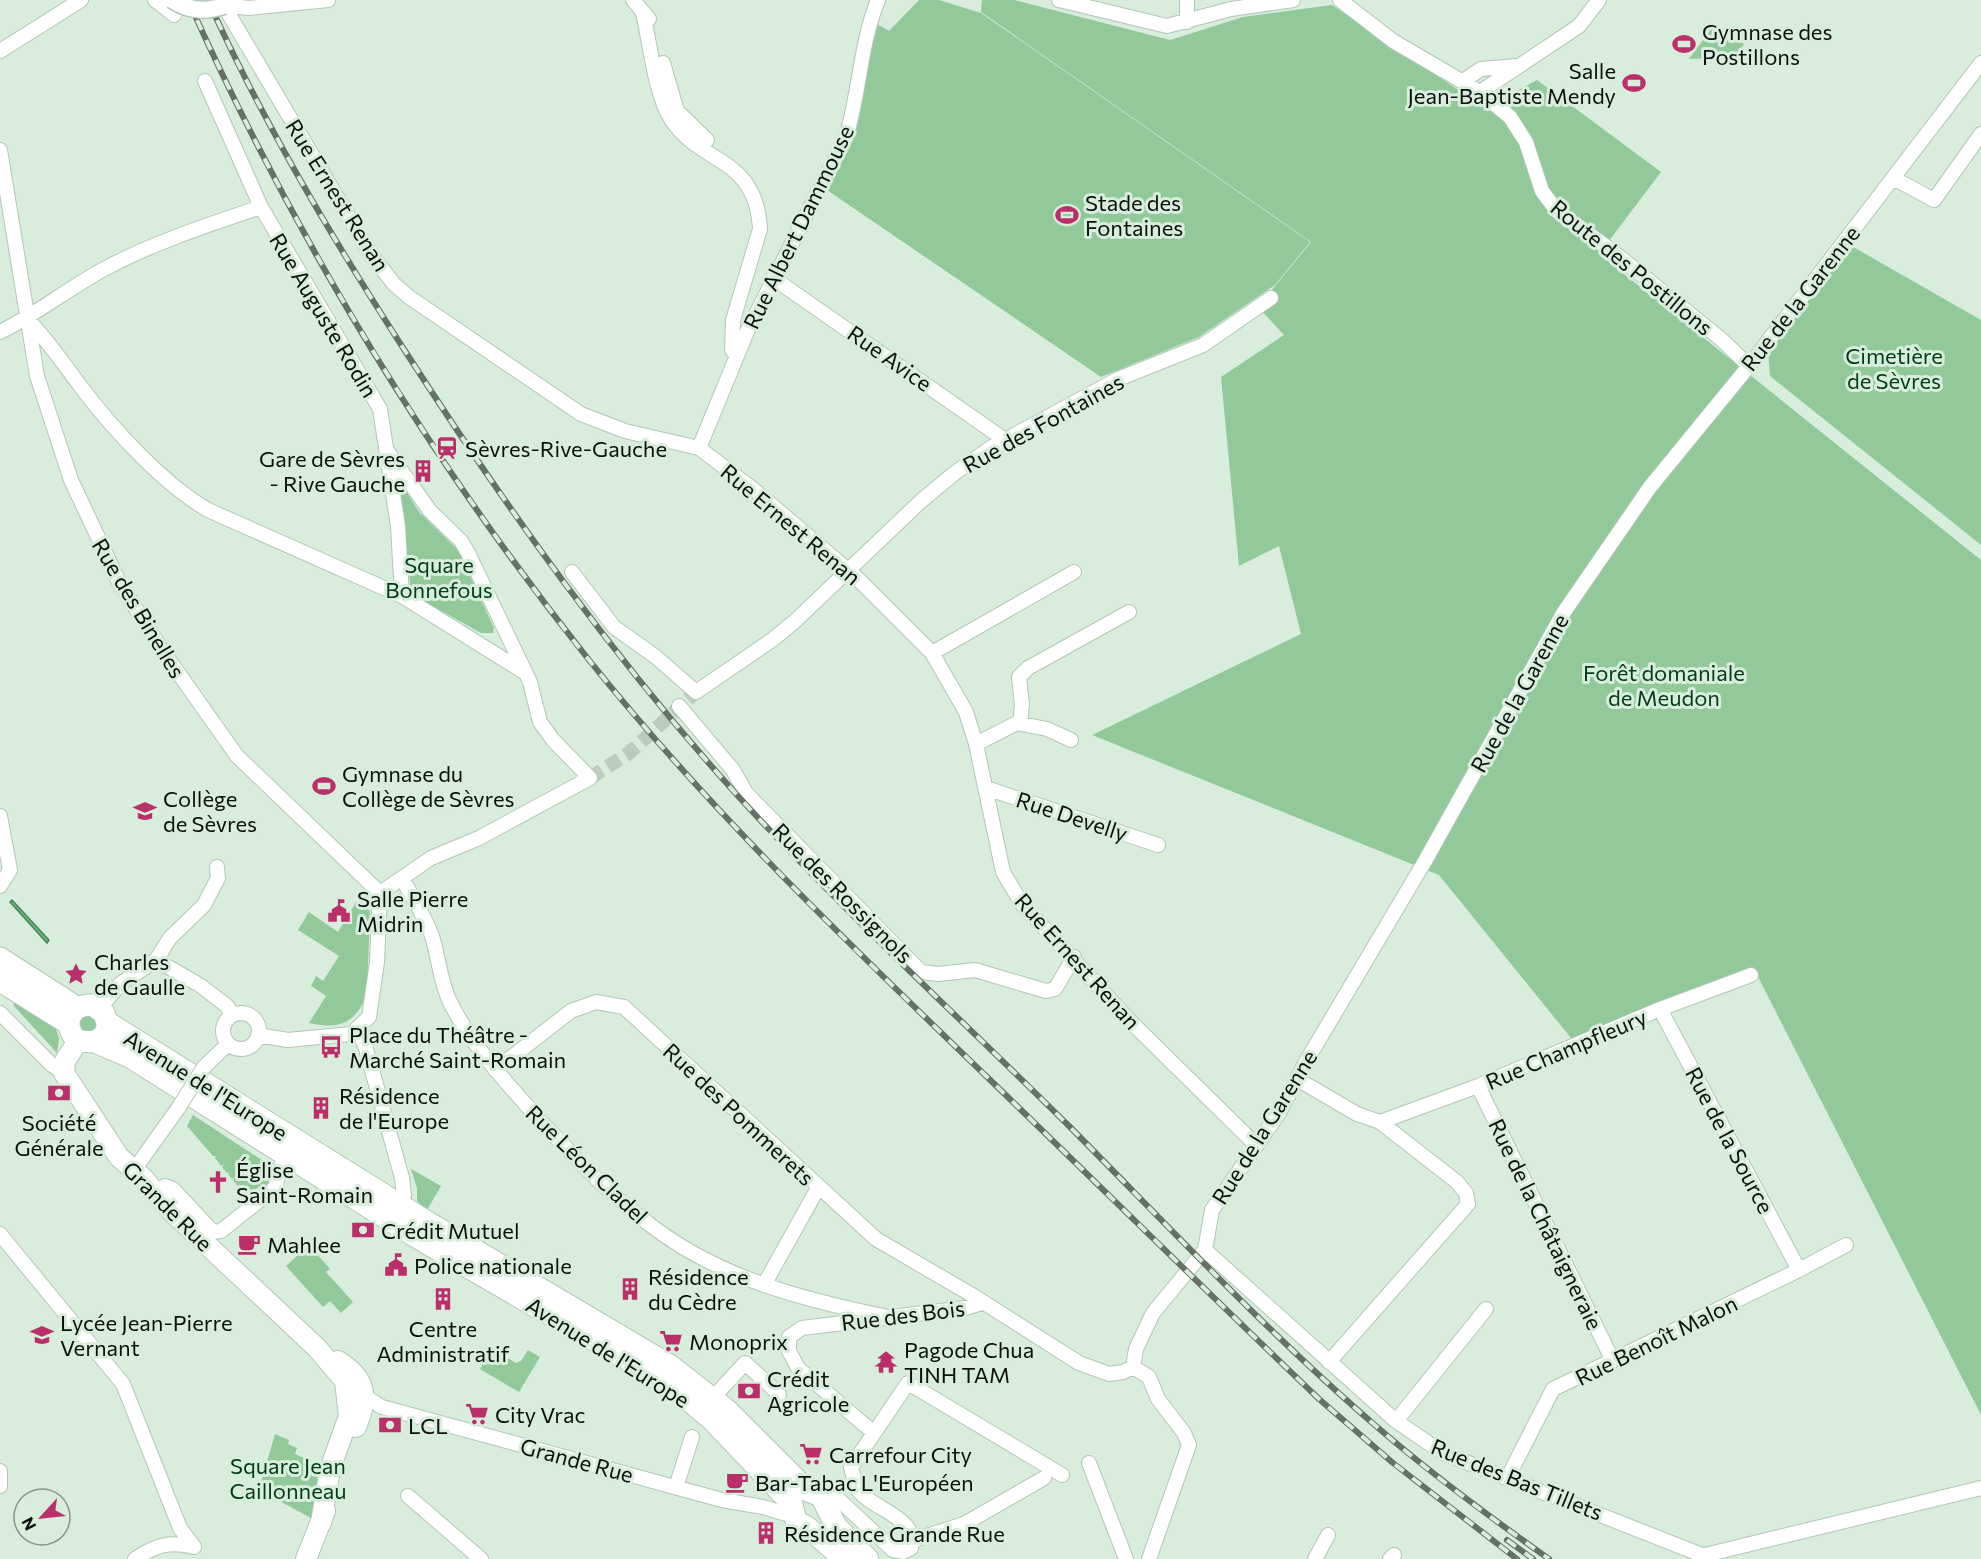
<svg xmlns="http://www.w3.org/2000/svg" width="1981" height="1559" viewBox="0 0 1981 1559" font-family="Commissioner,sans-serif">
	<rect width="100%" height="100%" fill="#d9eddc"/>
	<path fill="#91c99b" d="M919 0H939L981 13 1310 242 1275 285 1199 337 1101 377 824 188 875 23 889 31Z
		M982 0H1014L1170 40 1243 17 1332 5 1485 108 1537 80 1661 172 1599 254 1981 560V1415L1753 967 1571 1038 1439 875 1092 735 1301 634 1279 546 1239 566 1221 377 1284 335 1258 307 1311 242 981 12Z
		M1712 28 1724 36 1727 33 1744 44 1735 57 1689 59Z
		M1848 244 1981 320V545L1770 376 1768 351Z
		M397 476 419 512 458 550 494 628 493 633H481L416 597 411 590Z
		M356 902 370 911 367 993C357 1023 339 1030 309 1023L326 996 311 986 316 976 323 981 339 956 298 930 309 912 338 932Z
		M16 1001 55 1026 59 1039 57 1053 13 1005Z
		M86 1011 99 1023 94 1032H81L77 1018Z
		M193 1115 268 1164C275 1175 270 1182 262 1190L259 1187 246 1195 239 1187 240 1184 238 1186 233 1180 235 1177 232 1179 228 1174 230 1172 227 1173 222 1167 224 1164 221 1166 215 1158 216 1156H213L187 1126Z
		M411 1169 441 1186 427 1210 417 1201V1188Z
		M309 1245 330 1269 326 1272 353 1302 341 1313 330 1301 323 1307 286 1266Z
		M492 1349 516 1363 521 1361 528 1350 540 1357 519 1392 480 1369Z
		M275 1434 289 1440 288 1444 297 1448 295 1454 321 1466 311 1518 259 1490Z"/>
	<path fill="#68b579" stroke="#4c8458" stroke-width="1.5" d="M12 900 49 940 47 943 10 902Z"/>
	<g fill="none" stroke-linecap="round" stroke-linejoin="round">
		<path stroke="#baccbd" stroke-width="14" stroke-dasharray="14 7" stroke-linecap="butt" d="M590 778 629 753 696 692"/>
		<g stroke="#b2c6b5" stroke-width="16">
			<path id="minor" d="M155 0 174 15 179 5
				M633 0 649 19
				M1059 0 1167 26 1231 9 1293 0
				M1187 0V22
				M1340 0 1393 41 1480 92 1510 117 1526 142 1542 191 1557 211 1611 250 1722 340 1749 366
				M232 1 239 7 249 8 328 0
				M224 6 370 253 394 284 409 297 581 414 625 431 699 448 753 489 855 576 932 653 966 712 976 744 1003 872 1022 904 1134 1025 1256 1145
				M643 13C650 43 655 94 671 119 701 166 756 155 760 229L733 320 732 350 736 355
				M0 51 81 0
				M663 63 677 111 707 140
				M205 81 261 207 380 409 398 526 402 596
				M1463 81 1481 69 1516 66
				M1480 92 1579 26 1599 0
				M0 150 37 376 71 480 119 582 162 650 237 756 380 893
				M1893 178 1934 200 1981 134
				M773 278 1005 440
				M27 319C47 339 63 363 81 387 112 428 163 484 208 510L402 596 524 672
				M0 332C37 314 70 287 106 268 155 242 208 225 261 207
				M699 448 746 334 846 137C860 92 860 44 878 0
				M572 572 614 627 656 657 696 692 772 640 794 622 921 501 956 472 992 447 1118 379 1203 345 1271 298
				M932 653 1074 572
				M679 706 733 770 746 793 921 972 938 974 975 970 1046 991 1055 989 1074 957
				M1020 723 1022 705 1019 677 1028 668 1129 612
				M976 744 1017 723 1047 729 1071 740
				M986 788 1158 845
				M0 816 10 870 0 886
				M403 880C413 898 425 917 432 936 439 958 440 982 450 1002 472 1046 505 1081 537 1117 572 1155 608 1193 649 1224 718 1278 804 1300 888 1317
				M380 893 431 858 479 838 590 778 553 740 540 722 530 682 468 553 461 541 430 511 388 452
				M156 960 196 983
				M201 986 227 1006 232 1015
				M99 1009 120 984 156 960 170 938 204 905 218 878 217 867
				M1660 1009 1799 1270
				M223 1031a18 18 0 1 1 36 0a18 18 0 1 1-36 0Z
				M0 1013 52 1065 64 1073
				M357 1031 365 1045 402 1178 404 1195 397 1212
				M258 1035 288 1040 351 1034 369 1017 377 962 380 893
				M204 1067 228 1044
				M495 1070 571 1011 596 1002 624 1007 876 1239 972 1295 1079 1363 1109 1374 1123 1372 1133 1367
				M1297 1079 1357 1114 1380 1122 1457 1182 1466 1193 1468 1204 1329 1362
				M1478 1086 1613 1361
				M1380 1122 1478 1086 1660 1009 1751 975
				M134 1170 179 1107
				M156 1191 165 1186 173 1189 213 1232 221 1231 275 1188 285 1152
				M0 1234 123 1384 180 1528 194 1547
				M1205 1250 1396 1421 1443 1453 1712 1559
				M764 1285 818 1188
				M1133 1367 1136 1349 1153 1313 1205 1250 1212 1210 1279 1113 1304 1065 1425 861 1564 612 1650 487 1749 366 1981 63
				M1133 1367 1149 1377 1158 1399 1184 1433 1189 1445 1149 1559
				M358 1392 382 1407 722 1500 763 1507 793 1516
				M709 1402 745 1363 779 1394
				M1396 1421 1486 1309
				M874 1433 798 1368 789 1351V1337L802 1328 965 1308 982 1303
				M1089 1463 1126 1559
				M0 1471V1486
				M1508 1477 1553 1389 1799 1270 1846 1245
				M676 1487 692 1437
				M408 1496 481 1559
				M826 1504 837 1498 893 1550 903 1552 911 1548C919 1517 873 1510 858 1490 854 1484 853 1474 851 1467L908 1383 1062 1475
				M914 1540 964 1524 1044 1478
				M1705 1555 1981 1488
				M135 1559C156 1545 169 1541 194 1547
				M1315 1559 1328 1535
				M1390 1559 1394 1555"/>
		</g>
		<g stroke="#b2c6b5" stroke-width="22">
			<path id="secondary" d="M78 1041 65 1061 64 1073 119 1157 144 1179 172 1212 317 1348 345 1381 349 1416 330 1469 321 1523
				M338 1361C366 1378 369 1397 356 1427
				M306 1559 325 1511"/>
		</g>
		<g stroke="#b2c6b5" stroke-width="23">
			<path id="primary" d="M0 958 78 1008
				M0 981 69 1024
				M107 1022 426 1221 671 1366 727 1410 808 1491 821 1496 836 1526 868 1559
				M95 1042 103 1036 108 1027 104 1013 92 1005C70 1004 61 1026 78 1041L95 1042 130 1057 416 1237 624 1358 682 1395 712 1420 792 1504
				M792 1504 796 1521 807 1527 844 1559"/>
		</g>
		<use href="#minor" stroke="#fff" stroke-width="14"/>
		<use href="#secondary" stroke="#fff" stroke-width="20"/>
		<use href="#primary" stroke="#fff" stroke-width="21"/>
		<g stroke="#647167" stroke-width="6">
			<path id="rail" d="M188 0C293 235 429 459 589 660 709 810 848 943 985 1075 1097 1183 1207 1292 1319 1399L1393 1463 1517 1559
				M208 0C263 123 334 241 407 354 507 509 614 659 738 796 843 911 959 1017 1070 1127 1170 1228 1268 1333 1376 1426 1431 1474 1490 1517 1549 1559
				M1507 1540 1533 1559"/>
		</g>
		<use href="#rail" stroke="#d9eddc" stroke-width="4" stroke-dasharray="11" stroke-linecap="butt"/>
		<g stroke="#b2c6b5" stroke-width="16" stroke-linecap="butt">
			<path id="minor-bridge" d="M179 1107 204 1067"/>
		</g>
		<g stroke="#b2c6b5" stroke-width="19" stroke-linecap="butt">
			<path id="tertiary-bridge" d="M172 0C188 11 206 12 224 6"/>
		</g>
		<use href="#minor-bridge" stroke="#fff" stroke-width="14"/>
		<use href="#tertiary-bridge" stroke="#fff" stroke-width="16"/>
	</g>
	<defs>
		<g id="stadium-bare" transform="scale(1.8)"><path d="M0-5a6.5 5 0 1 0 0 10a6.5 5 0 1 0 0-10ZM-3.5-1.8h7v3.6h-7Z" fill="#ba2f6a" stroke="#d9eddc" stroke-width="2.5" paint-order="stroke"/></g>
		<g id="station-bare" transform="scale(1.8)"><path d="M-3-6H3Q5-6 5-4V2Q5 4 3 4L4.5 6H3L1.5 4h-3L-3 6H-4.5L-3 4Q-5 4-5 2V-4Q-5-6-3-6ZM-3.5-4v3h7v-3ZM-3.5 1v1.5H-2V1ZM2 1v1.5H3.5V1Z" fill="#ba2f6a" stroke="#d9eddc" stroke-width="2.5" paint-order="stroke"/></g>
		<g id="building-bare" transform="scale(1.8)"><path d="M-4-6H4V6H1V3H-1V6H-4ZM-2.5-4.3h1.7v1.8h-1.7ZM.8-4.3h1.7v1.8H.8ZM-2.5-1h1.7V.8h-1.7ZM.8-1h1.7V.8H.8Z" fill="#ba2f6a" stroke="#d9eddc" stroke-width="2.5" paint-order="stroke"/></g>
		<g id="school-bare" transform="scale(1.8)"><path d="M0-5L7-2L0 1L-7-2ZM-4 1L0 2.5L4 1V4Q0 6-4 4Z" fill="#ba2f6a" stroke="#d9eddc" stroke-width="2.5" paint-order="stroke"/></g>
		<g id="civic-bare" transform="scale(1.8)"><path d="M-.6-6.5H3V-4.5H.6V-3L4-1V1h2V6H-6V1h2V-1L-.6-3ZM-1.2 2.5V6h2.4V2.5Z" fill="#ba2f6a" stroke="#d9eddc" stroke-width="2.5" paint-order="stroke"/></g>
		<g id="sight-bare" transform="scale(1.8)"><path d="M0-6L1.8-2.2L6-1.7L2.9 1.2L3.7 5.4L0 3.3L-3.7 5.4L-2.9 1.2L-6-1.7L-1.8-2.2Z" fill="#ba2f6a" stroke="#d9eddc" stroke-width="2.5" paint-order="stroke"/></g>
		<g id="bus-bare" transform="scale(1.8)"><path d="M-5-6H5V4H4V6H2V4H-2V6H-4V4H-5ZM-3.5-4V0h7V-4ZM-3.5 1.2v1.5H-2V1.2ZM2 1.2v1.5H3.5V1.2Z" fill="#ba2f6a" stroke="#d9eddc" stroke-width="2.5" paint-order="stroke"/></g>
		<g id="bank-bare" transform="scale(1.8)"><path d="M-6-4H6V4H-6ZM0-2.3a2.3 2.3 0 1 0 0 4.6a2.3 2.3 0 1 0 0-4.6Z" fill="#ba2f6a" stroke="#d9eddc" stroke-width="2.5" paint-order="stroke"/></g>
		<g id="church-bare" transform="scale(1.8)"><path d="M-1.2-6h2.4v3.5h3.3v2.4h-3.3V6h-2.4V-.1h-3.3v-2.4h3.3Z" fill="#ba2f6a" stroke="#d9eddc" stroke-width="2.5" paint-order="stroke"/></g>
		<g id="cafe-bare" transform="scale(1.8)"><path d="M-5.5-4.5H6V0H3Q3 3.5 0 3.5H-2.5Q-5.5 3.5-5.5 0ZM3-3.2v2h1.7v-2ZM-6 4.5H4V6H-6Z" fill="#ba2f6a" stroke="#d9eddc" stroke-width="2.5" paint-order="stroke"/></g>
		<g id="supermarket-bare" transform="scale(1.8)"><path d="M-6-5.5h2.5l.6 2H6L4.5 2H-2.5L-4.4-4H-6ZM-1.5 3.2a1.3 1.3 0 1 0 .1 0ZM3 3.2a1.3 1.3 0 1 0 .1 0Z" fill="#ba2f6a" stroke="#d9eddc" stroke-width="2.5" paint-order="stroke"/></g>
		<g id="temple-bare" transform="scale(1.8)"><path d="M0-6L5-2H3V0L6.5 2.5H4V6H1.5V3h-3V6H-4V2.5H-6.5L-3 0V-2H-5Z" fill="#ba2f6a" stroke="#d9eddc" stroke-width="2.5" paint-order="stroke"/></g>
	</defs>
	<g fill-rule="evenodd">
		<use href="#stadium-bare" x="1684" y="44"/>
		<use href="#stadium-bare" x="1634" y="83"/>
		<use href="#stadium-bare" x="1067" y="215"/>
		<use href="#station-bare" x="447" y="448"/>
		<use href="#building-bare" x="423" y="471"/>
		<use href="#stadium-bare" x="324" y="786"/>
		<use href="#school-bare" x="145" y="811"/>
		<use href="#civic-bare" x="339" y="911"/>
		<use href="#sight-bare" x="76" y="974"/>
		<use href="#bus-bare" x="331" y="1047"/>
		<use href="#bank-bare" x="59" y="1093"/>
		<use href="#building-bare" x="321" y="1108"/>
		<use href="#church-bare" x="218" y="1182"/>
		<use href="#bank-bare" x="363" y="1230"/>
		<use href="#cafe-bare" x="249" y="1244"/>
		<use href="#civic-bare" x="396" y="1265"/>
		<use href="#building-bare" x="630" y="1289"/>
		<use href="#building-bare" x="443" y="1299"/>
		<use href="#school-bare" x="42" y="1335"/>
		<use href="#supermarket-bare" x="671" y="1341"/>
		<use href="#temple-bare" x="886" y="1362"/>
		<use href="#bank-bare" x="749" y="1391"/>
		<use href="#supermarket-bare" x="477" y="1414"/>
		<use href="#bank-bare" x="390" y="1425"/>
		<use href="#supermarket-bare" x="811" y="1454"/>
		<use href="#cafe-bare" x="737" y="1482"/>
		<use href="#building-bare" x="766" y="1533"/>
	</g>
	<g text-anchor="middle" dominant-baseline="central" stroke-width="6" stroke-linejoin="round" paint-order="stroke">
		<g font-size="22" fill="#0a110c" stroke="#d9eddc" text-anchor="start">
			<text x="1702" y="31">Gymnase des<tspan x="1702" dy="25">Postillons</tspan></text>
			<text x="1616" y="70" text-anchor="end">Salle<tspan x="1616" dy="25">Jean-Baptiste Mendy</tspan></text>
			<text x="1085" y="202">Stade des<tspan x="1085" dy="25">Fontaines</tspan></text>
			<text x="465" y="448">Sèvres-Rive-Gauche</text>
			<text x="405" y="458" text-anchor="end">Gare de Sèvres<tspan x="405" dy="25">- Rive Gauche</tspan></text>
			<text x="342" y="773">Gymnase du<tspan x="342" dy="25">Collège de Sèvres</tspan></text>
			<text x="163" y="798">Collège<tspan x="163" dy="25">de Sèvres</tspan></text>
			<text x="357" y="898">Salle Pierre<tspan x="357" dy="25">Midrin</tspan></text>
			<text x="94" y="961">Charles<tspan x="94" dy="25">de Gaulle</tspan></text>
			<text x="349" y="1034">Place du Théâtre -<tspan x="349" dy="25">Marché Saint-Romain</tspan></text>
			<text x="339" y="1095">Résidence<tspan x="339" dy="25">de l'Europe</tspan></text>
			<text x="59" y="1122" text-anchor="middle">Société<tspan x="59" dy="25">Générale</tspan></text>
			<text x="236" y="1169">Église<tspan x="236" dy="25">Saint-Romain</tspan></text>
			<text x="381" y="1230">Crédit Mutuel</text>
			<text x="267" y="1244">Mahlee</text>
			<text x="414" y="1265">Police nationale</text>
			<text x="648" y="1276">Résidence<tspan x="648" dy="25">du Cèdre</tspan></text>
			<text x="60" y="1322">Lycée Jean-Pierre<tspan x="60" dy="25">Vernant</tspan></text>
			<text x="443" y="1328" text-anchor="middle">Centre<tspan x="443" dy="25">Administratif</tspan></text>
			<text x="689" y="1341">Monoprix</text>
			<text x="904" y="1349">Pagode Chua<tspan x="904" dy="25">TINH TAM</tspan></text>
			<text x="767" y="1378">Crédit<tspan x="767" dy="25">Agricole</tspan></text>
			<text x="495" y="1414">City Vrac</text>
			<text x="408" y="1425">LCL</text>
			<text x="829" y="1454">Carrefour City</text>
			<text x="755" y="1482">Bar-Tabac L'Européen</text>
			<text x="784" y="1533">Résidence Grande Rue</text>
		</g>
		<g font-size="22" fill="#0a110c" stroke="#d9eddc">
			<text transform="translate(338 195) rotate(58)">Rue Ernest Renan</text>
			<text transform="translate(798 227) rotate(-64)">Rue Albert Dammouse</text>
			<text transform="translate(1632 267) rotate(39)">Route des Postillons</text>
			<text transform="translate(1800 298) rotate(-52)">Rue de la Garenne</text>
			<text transform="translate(324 315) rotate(59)">Rue Auguste Rodin</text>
			<text transform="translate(890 358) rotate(35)">Rue Avice</text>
			<text transform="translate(1043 423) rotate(-29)">Rue des Fontaines</text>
			<text transform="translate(791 524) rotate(40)">Rue Ernest Renan</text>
			<text transform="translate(139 608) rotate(59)">Rue des Binelles</text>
			<text transform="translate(1519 693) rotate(-61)">Rue de la Garenne</text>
			<text transform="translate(1072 816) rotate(18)">Rue Develly</text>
			<text transform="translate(843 893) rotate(45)">Rue des Rossignols</text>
			<text transform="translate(1078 961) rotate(48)">Rue Ernest Renan</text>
			<text transform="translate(1566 1049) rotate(-23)">Rue Champfleury</text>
			<text transform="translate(206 1085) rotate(32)">Avenue de l'Europe</text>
			<text transform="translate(739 1114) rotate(43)">Rue des Pommerets</text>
			<text transform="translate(1264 1127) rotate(-58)">Rue de la Garenne</text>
			<text transform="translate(1730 1140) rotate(62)">Rue de la Source</text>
			<text transform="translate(587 1164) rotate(44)">Rue Léon Cladel</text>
			<text transform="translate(168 1206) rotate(45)">Grande Rue</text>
			<text transform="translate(1546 1224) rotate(64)">Rue de la Châtaigneraie</text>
			<text transform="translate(903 1315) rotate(-7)">Rue des Bois</text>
			<text transform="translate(1656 1340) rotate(-26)">Rue Benoît Malon</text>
			<text transform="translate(608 1352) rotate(32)">Avenue de l'Europe</text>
			<text transform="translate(577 1460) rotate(15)">Grande Rue</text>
			<text transform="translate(1517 1479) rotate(22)">Rue des Bas Tillets</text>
		</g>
		<g font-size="22" fill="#003c16" stroke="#d9eddc">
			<text x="1894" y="355">Cimetière<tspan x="1894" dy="25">de Sèvres</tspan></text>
			<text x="439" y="564">Square<tspan x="439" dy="25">Bonnefous</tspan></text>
			<text x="1664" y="672">Forêt domaniale<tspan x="1664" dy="25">de Meudon</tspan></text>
			<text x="288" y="1465">Square Jean<tspan x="288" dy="25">Caillonneau</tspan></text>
		</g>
	</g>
	<g transform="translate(42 1517) rotate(243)"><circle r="28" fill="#d9eddc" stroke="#869589" stroke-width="1.5"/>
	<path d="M0-4.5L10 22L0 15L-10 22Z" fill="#ba2f6a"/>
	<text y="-9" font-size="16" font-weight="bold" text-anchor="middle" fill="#0a110c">N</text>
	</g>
</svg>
